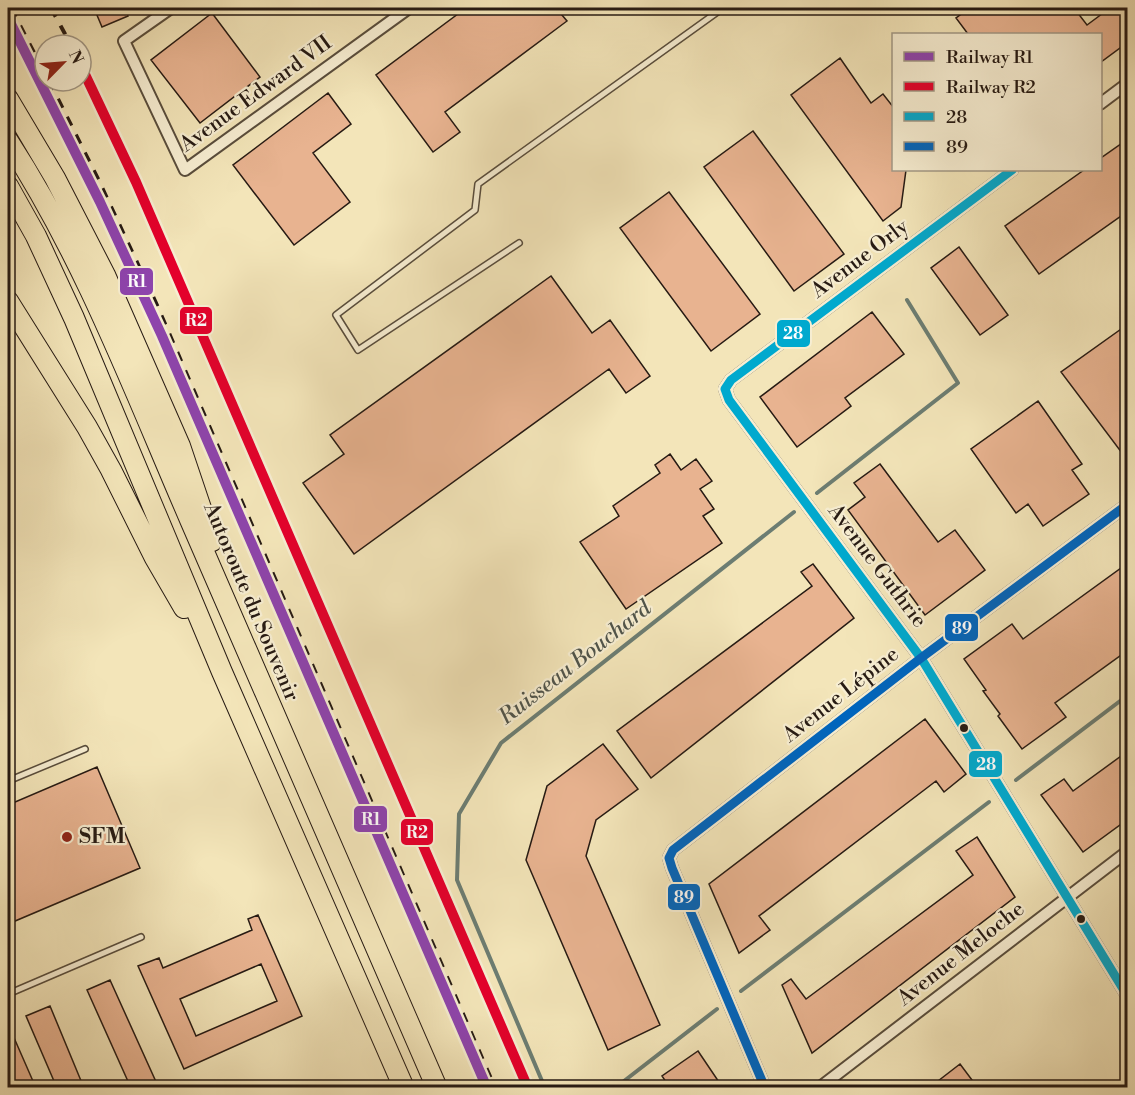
<svg xmlns="http://www.w3.org/2000/svg" width="1135" height="1095" viewBox="0 0 1135 1095" font-family="'Libre Bodoni',serif">
	<rect width="100%" height="100%" fill="#f3e5b9"/>
	<filter id="stains"><feTurbulence type="fractalNoise" baseFrequency=".00333" numOctaves="4"/><feColorMatrix values="0 0 0 0 .2 0 0 0 0 .09 0 0 0 0 .02 0 0 0 .5 -.17"/></filter>
	<radialGradient id="worn" r=".72"><stop offset=".6" stop-color="#630" stop-opacity="0"/><stop offset="1" stop-color="#630" stop-opacity=".3"/></radialGradient>
	<g fill="none" stroke-linecap="round" stroke-linejoin="round">
		<path stroke="#6c7d72" stroke-width="4" d="M817 493 958 383 907 300
			M1016 780 1128 695
			M741 991 989 802
			M545 1088 457 880 459 814 501 743 794 512
			M615 1088 717 1009"/>
	</g>
	<path fill="#e8b390" stroke="#261a13" stroke-width="1.5" fill-rule="evenodd" d="M94 8H125L128 16 102 27Z
		M466 8H556L567 21 445 112 460 132 433 152 376 75Z
		M970 8H1074L1087 25 1110 8H1128V42L1101 62V34H968L956 18Z
		M212 13 260 77 200 123 151 60Z
		M840 58 871 103 883 94 894 108V170H906L901 207 883 221 791 95Z
		M328 93 351 124 313 153 350 202 294 245 233 165Z
		M753 131 844 254 794 291 704 167Z
		M1128 139V211L1039 274 1005 226 1084 170H1101V158Z
		M669 192 760 314 711 351 620 228Z
		M959 247 1008 315 980 335 931 268Z
		M551 276 592 333 610 320 650 376 626 393 609 369 354 554 303 483 344 454 330 435Z
		M872 312 904 354 845 398 851 406 797 447 760 397Z
		M1124 327 1128 332V461L1061 372Z
		M1038 401 1082 464 1072 470 1089 494 1043 526 1028 504 1016 513 971 449Z
		M670 454 681 470 696 459 712 481 700 489 714 509 703 516 722 543 626 609 580 542 619 516 613 506 660 473 655 465Z
		M880 464 938 542 955 530 985 570 925 615 848 510 865 497 854 483Z
		M1128 563V650L1055 703 1066 717 1022 749 998 716 1000 714 983 691 986 690 964 659 1012 624 1023 639Z
		M813 564 854 618 651 778 617 731 812 586 801 572Z
		M925 719 966 774 944 792 936 781 759 916 770 930 739 953 709 884Z
		M603 744 638 789 596 820 586 856 660 1025 608 1050 526 860 547 786Z
		M1128 751V819L1083 852 1041 795 1064 779 1073 791Z
		M97 767 140 868 8 924V805Z
		M977 837 1015 897 812 1053 782 985 791 979 806 999 973 875 956 851Z
		M258 915 302 1016 184 1069 138 966 159 958 163 968 252 930 248 919ZM261 964 277 1001 196 1036 180 999Z
		M110 980 157 1084 150 1088H131L87 990Z
		M50 1006 84 1088H57L26 1016Z
		M8 1024 36 1088H8Z
		M698 1051 723 1088H670L662 1076Z
		M960 1064 978 1088H929Z"/>
	<g fill="none" stroke-linecap="round" stroke-linejoin="round">
		<g stroke="#594d3c" stroke-width="8">
			<path id="service" d="M519 243 358 350 336 315 475 210 478 184 723 8
				M8 781 85 749
				M8 994 141 937"/>
		</g>
		<g stroke="#594d3c" stroke-width="14">
			<path id="minor" d="M171 8 124 41 185 170 409 8
				M1100 104 1128 83
				M1012 170 731 380 725 389 729 400 921 658 1128 997
				M765 1088 672 868 669 858 673 850 921 658 1128 504
				M819 1088 1128 851"/>
		</g>
		<g stroke="#261a13" stroke-width="22">
			<path id="motorway" d="M8 99 55 178 105 275 180 446 212 541
				M8 141C85 259 135 393 191 522 273 711 354 900 437 1088
				M8 186 36 236 74 318 222 672 404 1088
				M8 301 87 427 111 470 155 558 184 608"/>
		</g>
		<use href="#service" stroke="#f7eed2" stroke-width="5"/>
		<use href="#minor" stroke="#f7eed2" stroke-width="10"/>
		<use href="#motorway" stroke="#f3e5b9" stroke-width="20"/>
		<path stroke="#261a13" stroke-width="4" stroke-dasharray="10 10" stroke-linecap="butt" d="M11 8 45 74
			M51 8 71 45
			M81 66 136 182 528 1088
			M49 81 98 179 156 303 495 1088"/>
		<g stroke="#f7eed2" stroke-width="14">
			<path id="bus-1" d="M1012 170 731 380 725 389 729 400 921 658 1128 997"/>
		</g>
		<g stroke="#f7eed2" stroke-width="14">
			<path id="bus-2" d="M765 1088 672 868 669 858 673 850 921 658 1128 504"/>
		</g>
		<use href="#bus-1" stroke="#00a9ce" stroke-width="9"/>
		<use href="#bus-2" stroke="#0065bd" stroke-width="9"/>
		<g stroke="#f7eed2" stroke-width="15">
			<path id="rail-1" d="M8 18 100 202 162 336 487 1088"/>
		</g>
		<g stroke="#f7eed2" stroke-width="15">
			<path id="rail-2" d="M81 66 136 182 528 1088"/>
		</g>
		<use href="#rail-1" stroke="#8e44ad" stroke-width="10"/>
		<use href="#rail-2" stroke="#e4002b" stroke-width="10"/>
	</g>
	<g fill="#261a13" stroke="#f7eed2" stroke-width="2">
		<circle cx="964" cy="728" r="5"/>
		<circle cx="1081" cy="919" r="5"/>
	</g>
	<circle fill="#8f2418" stroke="#f7eed2" stroke-width="2" cx="67" cy="837" r="6"/>
	<g text-anchor="middle" dominant-baseline="central" stroke-width="4.5" stroke-linejoin="round" paint-order="stroke">
		<g font-size="21" fill="#261a13" stroke="#f7eed2">
			<text transform="translate(256 94) rotate(-36)">Avenue Edward VII</text>
			<text transform="translate(860 259) rotate(-37)">Avenue Orly</text>
			<text transform="translate(877 566) rotate(53)">Avenue Guthrie</text>
			<text transform="translate(251 602) rotate(67)">Autoroute du Souvenir</text>
			<text transform="translate(841 695) rotate(-38)">Avenue Lépine</text>
			<text transform="translate(961 954) rotate(-38)">Avenue Meloche</text>
		</g>
		<g font-size="21" font-weight="bold" fill="#261a13" stroke="#f7eed2" text-anchor="start">
			<text x="79" y="837">SFM</text>
		</g>
		<g font-size="22" font-style="italic" fill="#4f544b" stroke="#f7eed2">
			<text transform="translate(575 663) rotate(-38)">Ruisseau Bouchard</text>
		</g>
	</g>
	<g stroke="#f7eed2" stroke-width="2">
		<rect x="119" y="267" width="35" height="29" rx="6" fill="#8e44ad"/>
		<rect x="179" y="306" width="34" height="29" rx="6" fill="#e4002b"/>
		<rect x="776" y="319" width="35" height="29" rx="6" fill="#00a9ce"/>
		<rect x="944" y="613" width="35" height="29" rx="6" fill="#0065bd"/>
		<rect x="968" y="750" width="35" height="28" rx="6" fill="#00a9ce"/>
		<rect x="353" y="805" width="35" height="28" rx="6" fill="#8e44ad"/>
		<rect x="400" y="818" width="34" height="28" rx="6" fill="#e4002b"/>
		<rect x="667" y="883" width="34" height="28" rx="6" fill="#0065bd"/>
	</g>
	<g font-size="16" text-anchor="middle" font-weight="bold" fill="#fff">
		<text x="137" y="287">R1</text>
		<text x="196" y="326">R2</text>
		<text x="793" y="339">28</text>
		<text x="962" y="634">89</text>
		<text x="986" y="770">28</text>
		<text x="371" y="825">R1</text>
		<text x="417" y="838">R2</text>
		<text x="684" y="903">89</text>
	</g>
	<rect width="1135" height="1095" fill="none" stroke="#f3e5b9" stroke-width="30"/>
	<rect x="9" y="9" width="1117" height="1077" fill="none" stroke="#261a13" stroke-width="3"/>
	<rect x="15" y="15" width="1105" height="1065" fill="none" stroke="#261a13" stroke-width="1.5"/>
	<rect x="892" y="33" width="210" height="138" fill="#f7eed2" stroke="#a39986" stroke-width="1.5"/>
	<rect x="904" y="52" width="30" height="9" fill="#8e44ad" stroke="#a39986" stroke-width="1.5"/>
	<text x="946" y="63" font-size="18" fill="#261a13">Railway R1</text>
	<rect x="904" y="82" width="30" height="9" fill="#e4002b" stroke="#a39986" stroke-width="1.5"/>
	<text x="946" y="93" font-size="18" fill="#261a13">Railway R2</text>
	<rect x="904" y="112" width="30" height="9" fill="#00a9ce" stroke="#a39986" stroke-width="1.5"/>
	<text x="946" y="123" font-size="18" fill="#261a13">28</text>
	<rect x="904" y="142" width="30" height="9" fill="#0065bd" stroke="#a39986" stroke-width="1.5"/>
	<text x="946" y="153" font-size="18" fill="#261a13">89</text>
	<g transform="translate(63 63) rotate(65)"><circle r="28" fill="#f7eed2" stroke="#a39986" stroke-width="1.5"/>
	<path d="M0-4.5L10 22L0 15L-10 22Z" fill="#8f2418"/>
	<text y="-9" font-size="16" font-weight="bold" text-anchor="middle" fill="#261a13">N</text>
	</g>
	<rect width="100%" height="100%" filter="url(#stains)"/>
	<rect width="100%" height="100%" fill="url(#worn)"/>
</svg>
